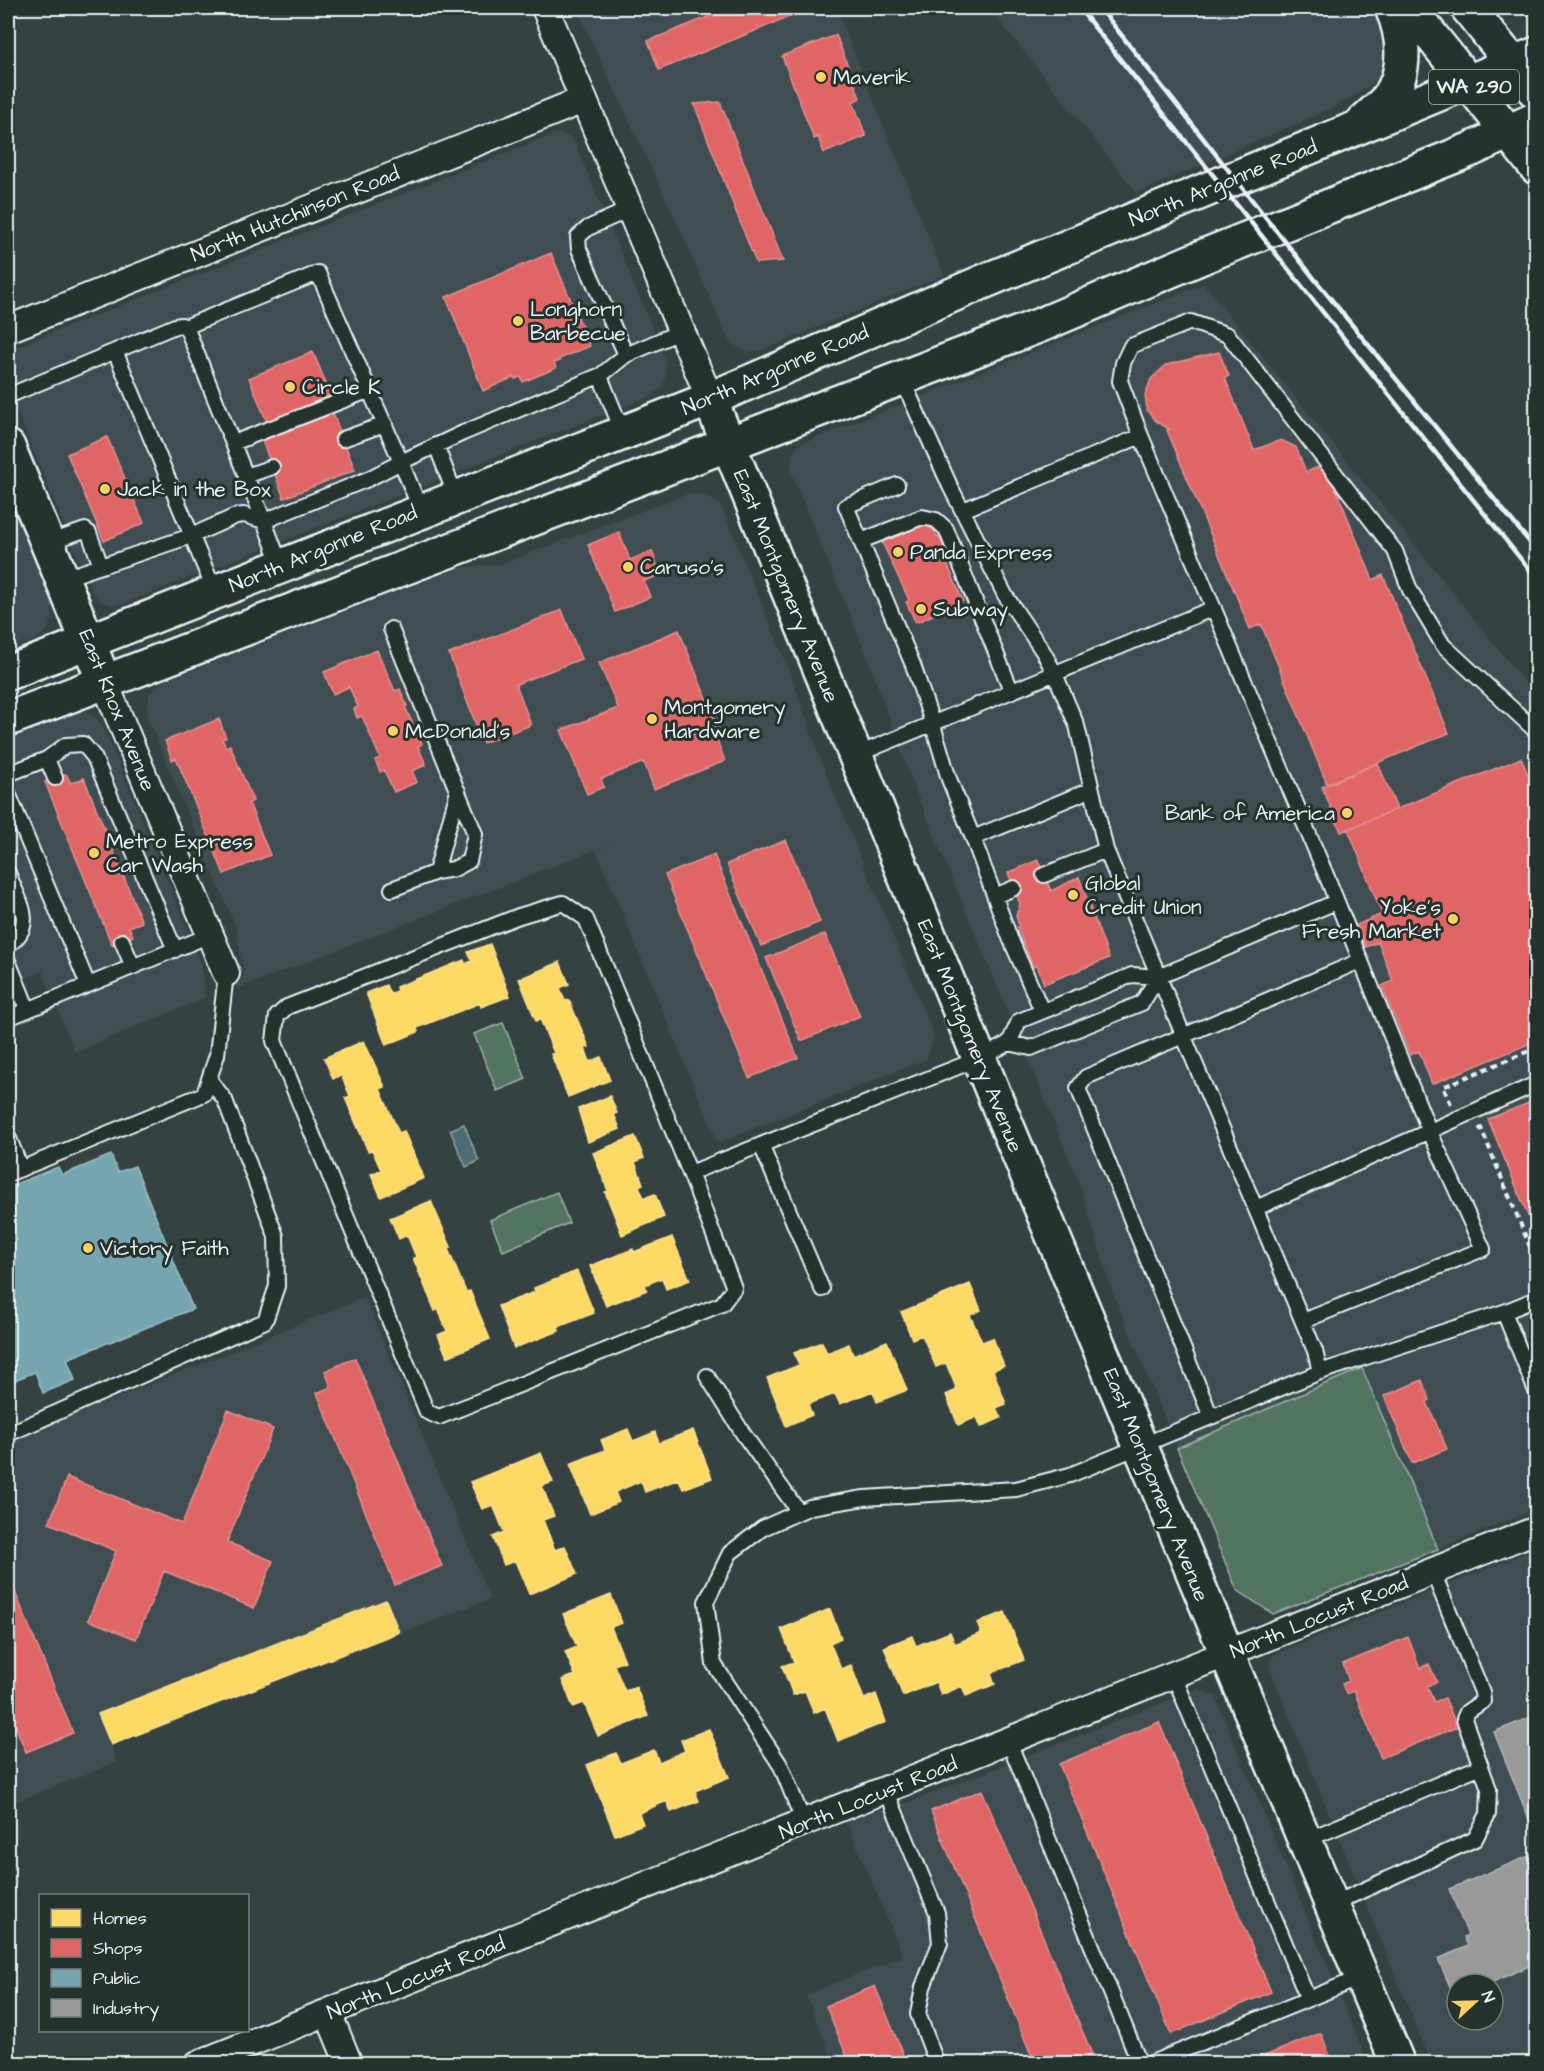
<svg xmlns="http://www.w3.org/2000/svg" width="1544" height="2071" viewBox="0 0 1544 2071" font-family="'Architects Daughter',sans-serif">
	<rect width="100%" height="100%" fill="#364242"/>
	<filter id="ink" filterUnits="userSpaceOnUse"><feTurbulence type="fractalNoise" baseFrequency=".0167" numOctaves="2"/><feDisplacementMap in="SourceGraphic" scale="12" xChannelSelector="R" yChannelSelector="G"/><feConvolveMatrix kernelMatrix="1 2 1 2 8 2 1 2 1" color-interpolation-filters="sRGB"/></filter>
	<g filter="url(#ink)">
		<path fill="#414d51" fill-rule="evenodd" d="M576 8H836L944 275 763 350 750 352 737 347 728 340 682 233Z
			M989 8H1379L1389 60 1383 73 1374 83 1337 106 1137 193Z
			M560 133 568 136 575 143 665 359 666 375 661 388 651 396 123 604 110 605 100 601 92 592 8 390V350L551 135Z
			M1204 284 1536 696V1509L1438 1549 1362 1368 1177 1448 1112 1290 1079 1182 916 792 867 656 790 470 792 453 800 444Z
			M690 493 705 496 720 504 791 675 821 761 934 1036 927 1059 718 1143 596 850 616 842 237 989 236 984 244 975 236 928 147 716 149 694 162 682 458 568 504 563Z
			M8 496 51 601 53 616 48 629 38 638 8 650Z
			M84 711 95 717 104 728 202 965 205 998 75 1052 42 971 8 985V736L70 712Z
			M365 1297 490 1599 111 1745 117 1762 8 1805V1442Z
			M1536 1549V2063H1431L1270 1669 1271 1658 1276 1654ZM1457 1984H1493V2020H1457Z
			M1200 1688 1202 1691 1215 1696 1368 2063H834L806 1995 903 1956 846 1820 909 1802Z"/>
		<path fill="#52745f" stroke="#9db2ac" stroke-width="1.5" d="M503 1023 526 1079 497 1091 474 1034Z
			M557 1192 569 1223 503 1251 490 1220Z
			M1362 1368 1438 1549 1273 1614 1237 1590 1177 1448Z"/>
		<path fill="#506d76" stroke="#8da2aa" stroke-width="1.5" d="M464 1124 479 1161 466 1167 450 1130Z"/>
		<path fill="#ffd966" stroke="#f8e092" stroke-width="1.5" d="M490 944 510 996 481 1007 480 1003 417 1028 418 1032 386 1045 366 993 386 985 390 994 397 991 396 987 464 960 465 964 472 961 468 952Z
			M560 962 569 984 560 988 565 1001 569 1000 589 1047 585 1048 590 1062 601 1057 610 1080 568 1097 551 1054 554 1053 540 1019 536 1021 519 979Z
			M364 1041 385 1087 380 1089 399 1133 404 1131 424 1178 381 1197 371 1174 381 1170 372 1150 368 1151 345 1098 350 1096 341 1075 333 1079 324 1058Z
			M610 1096 617 1113 614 1114 620 1129 588 1142 578 1109Z
			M635 1136 644 1158 635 1162 643 1184 639 1186 644 1198 655 1194 664 1217 622 1235 605 1192 608 1191 593 1153Z
			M431 1201 451 1247 448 1249 466 1292 470 1291 490 1339 447 1357 438 1335 447 1331 438 1309 435 1311 413 1258 416 1257 407 1235 399 1239 390 1218Z
			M672 1237 690 1280 666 1289 662 1278 645 1285 647 1290 606 1306 590 1266 633 1249 634 1252Z
			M577 1271 594 1313 558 1327 559 1331 514 1348 498 1306 535 1292 534 1288Z
			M970 1284 981 1310 970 1315 982 1342 993 1338 1004 1366 993 1370 1006 1404 996 1408 1001 1418 981 1427 977 1417 958 1425 946 1395 957 1390 946 1363 936 1367 922 1335 912 1339 901 1312Z
			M887 1341 907 1390 877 1402 873 1391 840 1404 835 1394 808 1404 812 1415 786 1426 767 1378 799 1365 794 1353 822 1342 827 1353 849 1344 853 1355Z
			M628 1429 633 1441 655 1432 659 1443 693 1430 712 1478 683 1489 679 1479 645 1492 641 1481 615 1492 619 1502 590 1514 570 1464 605 1450 601 1440Z
			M541 1453 553 1482 542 1486 554 1516 543 1520 555 1550 565 1546 577 1574 529 1594 515 1561 504 1565 493 1537 504 1532 493 1505 482 1509 470 1482Z
			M611 1595 622 1623 611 1627 625 1661 614 1665 625 1691 636 1687 648 1716 598 1736 584 1703 573 1707 562 1680 575 1675 565 1652 577 1647 563 1614Z
			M386 1600 399 1632 111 1745 98 1714Z
			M830 1609 841 1638 830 1643 841 1669 851 1665 864 1699 876 1694 886 1722 838 1741 825 1708 814 1713 805 1691 793 1695 782 1666 794 1662 781 1629Z
			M1005 1612 1024 1660 991 1673 995 1684 966 1696 962 1686 941 1695 936 1682 903 1696 884 1647 912 1636 916 1646 950 1632 955 1644 981 1633 977 1623Z
			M709 1729 729 1777 695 1791 699 1801 671 1812 667 1801 639 1813 643 1824 615 1835 587 1765 616 1753 621 1763 654 1750 659 1762 685 1751 681 1740Z"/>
		<path fill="#e06666" stroke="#e29092" stroke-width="1.5" d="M730 8H811L659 70 648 41Z
			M836 35 860 98 853 102 866 136 824 153 818 137 814 139 782 56Z
			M720 102 783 261 756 263 694 104Z
			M551 253 590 346 559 359 560 361 554 363 556 368 523 382 521 377 515 379 514 377 483 391 446 297Z
			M313 352 331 395 267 422 249 378Z
			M1219 352 1229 376 1225 378 1254 450 1281 440 1296 447 1306 472 1326 464 1373 580 1383 575 1449 733 1327 784 1261 624 1250 629 1167 430 1169 429 1157 422 1147 410 1145 395 1151 379 1166 365Z
			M332 411 355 470 284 498 261 438Z
			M107 437 144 523 104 541 67 454Z
			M921 523 934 530 937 537 939 536 946 552 943 554 963 601 918 622 915 621 906 602 909 600 881 540 901 532 902 534 909 531 908 528Z
			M619 532 630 560 652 551 661 575 644 581 650 597 615 612 588 545Z
			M562 610 581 659 516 684 531 725 483 743 449 654Z
			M679 630 720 733 715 735 725 761 654 789 644 762 601 779 604 787 587 794 561 730 618 708 599 663Z
			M377 650 395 691 400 689 407 706 405 707 422 744 418 746 426 765 412 771 417 782 394 792 384 770 380 772 375 760 380 758 362 716 357 718 354 709 358 707 349 687 333 694 324 672Z
			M219 719 226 738 222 739 226 747 230 745 253 801 249 803 270 855 224 874 176 758 172 760 165 741Z
			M1521 758 1536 794V1041L1432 1084 1419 1051 1410 1055 1382 986 1393 981 1378 942 1366 947 1357 925 1382 914 1348 829Z
			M1378 763 1397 809 1341 832 1322 787Z
			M66 774 71 783 84 778 142 922 129 927 133 936 112 945 45 782Z
			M786 840 820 922 761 946 727 864Z
			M714 855 798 1058 749 1078 665 875Z
			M1038 860 1051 891 1079 877 1109 958 1044 984 1037 965 1033 967 1017 927 1019 926 1016 916 1020 904 1008 873Z
			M825 934 860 1016 801 1041 766 958Z
			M1536 1100V1235L1488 1119Z
			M355 1358 442 1566 395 1585 317 1393 331 1387 325 1371Z
			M1422 1380 1430 1400 1427 1402 1447 1449 1412 1463 1384 1396Z
			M228 1410 273 1429 227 1542 273 1561 254 1608 164 1571 136 1639 88 1620 116 1551 49 1523 67 1477 182 1524Z
			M8 1575 73 1733 26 1752 8 1708Z
			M1408 1637 1420 1668 1429 1664 1437 1682 1427 1686 1434 1702 1445 1698 1457 1727 1381 1758 1354 1691 1346 1694 1342 1684 1349 1681 1343 1664Z
			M1159 1722 1271 1992 1171 2034 1059 1764Z
			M982 1790 1096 2064H1035L931 1811Z
			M875 1986 907 2064H850L826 2006Z
			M1321 2033 1333 2064H1245Z"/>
		<path fill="#76a5af" stroke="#98bcc5" stroke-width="1.5" d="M111 1155 118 1172 135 1166 193 1309 67 1359 75 1380 43 1393 35 1372 8 1383V1187L58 1167 62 1175Z"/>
		<path fill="#999" stroke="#b1b3b6" stroke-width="1.5" d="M1536 1715V1825L1532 1827 1494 1732Z
			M1536 1853V1963L1488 1984H1457L1455 1998 1438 1959 1468 1946 1464 1937 1468 1935 1449 1889Z"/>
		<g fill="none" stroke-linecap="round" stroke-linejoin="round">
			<g stroke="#e8f1f8" stroke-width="18">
				<path id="service" d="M185 327 318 273 401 462 368 479 264 521 281 566
					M115 351 215 592
					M626 355 579 249 578 237 588 228 630 209
					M8 396 175 326 182 325 187 329 264 521
					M623 433 600 376 626 355 682 331
					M1141 436 1329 882 1429 1130 1483 1249 1303 1321
					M343 439 385 424
					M233 443 370 390
					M436 445 456 497
					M246 476 272 467
					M897 485 846 506 913 665 932 722 949 779 973 838 1090 790
					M963 510 1141 436 1120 381 1123 363 1131 346 1191 322 1228 335 1395 551 1410 590 1443 645 1536 731
					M421 511 401 462 463 433 601 375
					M861 541 922 517 936 520 946 529 1011 690
					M47 543 85 530 89 533 101 566
					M62 579 191 536 236 516 244 515 264 521
					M391 629 475 834 469 861 454 869 436 872
					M856 755 1214 608
					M47 759 66 745 83 744 94 757 175 950
					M8 774 47 759 55 778
					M8 793 88 985
					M973 838 1010 938 1042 1011
					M8 873C18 900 38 925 8 945
					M1044 875 1106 850
					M392 889 436 872 458 791
					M995 896 1014 888
					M563 903 586 919 690 1173 734 1288 722 1304 439 1417 427 1412 274 1041 277 1016 287 1007 519 916Z
					M122 941 133 967
					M8 961 28 1010
					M8 1018 210 935
					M1009 1043 1031 1048 1142 1003 1158 977
					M8 1136 21 1169
					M761 1145 822 1289
					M690 1173 978 1059 1009 1043 1019 1021 1132 975 1158 977 1336 902
					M8 1174 204 1094 217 1055 226 973
					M1256 1208 1536 1084
					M1504 1312 1536 1391
					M1320 1372 1504 1312 1536 1299
					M707 1376 744 1435 799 1512
					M1211 1417 1078 1088 1086 1077 1360 961
					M8 1434 265 1321 277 1286 276 1236 225 1100 209 1079
					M1174 1676 1308 1999
					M1009 1742 1140 2064
					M886 1790 937 1913 940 1943 923 1987 918 2014 937 2064
					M804 1823 781 1766 714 1664 706 1602 730 1553 763 1528 810 1507 864 1498 1016 1489 1070 1475 1320 1372 1315 1351 1106 850 1077 726 1055 674 1044 653 1005 595 950 486 902 379
					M1304 1841 1481 1766
					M1331 1905 1475 1839 1488 1814 1489 1789 1464 1719 1467 1712 1483 1701 1482 1692 1433 1572
					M1149 2064 1362 1977"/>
			</g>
			<g stroke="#e8f1f8" stroke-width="30">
				<path id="minor" d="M545 8 710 399
					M8 329 583 100
					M104 681 226 973
					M328 2013 349 2064
					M198 2064 1536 1530"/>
			</g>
			<g stroke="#e8f1f8" stroke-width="38">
				<path id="tertiary" d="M8 447 104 681"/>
			</g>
			<g stroke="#e8f1f8" stroke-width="38">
				<path id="secondary" d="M710 399C935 956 1165 1510 1398 2064"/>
			</g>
			<g stroke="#e8f1f8" stroke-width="38">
				<path id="primary" d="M1409 8 1536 167
					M1468 8 1536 92
					M1364 121C1372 114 1381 106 1388 98 1408 72 1404 35 1392 8
					M8 673 710 399 985 281 1536 54
					M8 719 1043 324 1209 254 1472 149 1536 119"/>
			</g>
			<path stroke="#e8f1f8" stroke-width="4" stroke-dasharray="6 4.5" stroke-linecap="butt" d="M1451 1104 1443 1087 1536 1048
				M1479 1130 1481 1128 1535 1259 1536 1269"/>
			<use href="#service" stroke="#26332d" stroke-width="14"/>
			<use href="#minor" stroke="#26332d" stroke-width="26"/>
			<use href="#tertiary" stroke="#26332d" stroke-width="33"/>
			<use href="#secondary" stroke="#26332d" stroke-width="33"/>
			<use href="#primary" stroke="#26332d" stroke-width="33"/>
			<path stroke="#e8f1f8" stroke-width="4.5" d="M1079 8 1536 578
				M1100 8 1317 282 1536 550"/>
		</g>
	</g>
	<g fill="#ffd166" stroke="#26332d" stroke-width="2">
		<circle cx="821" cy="77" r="6"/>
		<circle cx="518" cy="321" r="6"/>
		<circle cx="290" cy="387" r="6"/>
		<circle cx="105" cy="489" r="6"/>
		<circle cx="898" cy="552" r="6"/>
		<circle cx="628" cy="567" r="6"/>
		<circle cx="921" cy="609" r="6"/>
		<circle cx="652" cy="719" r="6"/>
		<circle cx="393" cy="731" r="6"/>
		<circle cx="1347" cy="813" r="6"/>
		<circle cx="94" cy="853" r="6"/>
		<circle cx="1073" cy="895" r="6"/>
		<circle cx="1453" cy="919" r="6"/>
		<circle cx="88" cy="1248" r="6"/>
	</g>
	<g text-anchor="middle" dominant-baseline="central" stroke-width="6" stroke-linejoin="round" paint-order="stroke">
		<rect fill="#26332d" stroke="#aeb8bb" stroke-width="1.5" x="1429" y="70" width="90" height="34" rx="4.5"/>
		<g font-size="20" font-weight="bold" fill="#e8f1f8">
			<text x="1474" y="87">WA 290</text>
		</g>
		<g font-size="21" fill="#e8f1f8" stroke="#26332d" text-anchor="start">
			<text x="833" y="77">Maverik</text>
			<text x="530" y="309">Longhorn<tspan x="530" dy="24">Barbecue</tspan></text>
			<text x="302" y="387">Circle K</text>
			<text x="117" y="489">Jack in the Box</text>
			<text x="910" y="552">Panda Express</text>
			<text x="640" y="567">Caruso's</text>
			<text x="933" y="609">Subway</text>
			<text x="664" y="707">Montgomery<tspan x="664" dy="24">Hardware</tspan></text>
			<text x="405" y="731">McDonald's</text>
			<text x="1335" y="813" text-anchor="end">Bank of America</text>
			<text x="106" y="841">Metro Express<tspan x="106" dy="24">Car Wash</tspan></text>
			<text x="1085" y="883">Global<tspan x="1085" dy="24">Credit Union</tspan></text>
			<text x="1441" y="907" text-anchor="end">Yoke's<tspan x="1441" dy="24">Fresh Market</tspan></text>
			<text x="100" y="1248">Victory Faith</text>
		</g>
		<g font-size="21" fill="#e8f1f8" stroke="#26332d">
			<text transform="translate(1223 183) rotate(-22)">North Argonne Road</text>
			<text transform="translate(295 214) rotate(-22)">North Hutchinson Road</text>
			<text transform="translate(775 370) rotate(-23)">North Argonne Road</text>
			<text transform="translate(323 549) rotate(-22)">North Argonne Road</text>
			<text transform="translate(786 586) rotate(68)">East Montgomery Avenue</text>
			<text transform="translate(117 710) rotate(68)">East Knox Avenue</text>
			<text transform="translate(970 1036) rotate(68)">East Montgomery Avenue</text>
			<text transform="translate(1156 1485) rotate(68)">East Montgomery Avenue</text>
			<text transform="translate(1319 1617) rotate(-22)">North Locust Road</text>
			<text transform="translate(868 1798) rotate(-22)">North Locust Road</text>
			<text transform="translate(416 1978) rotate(-22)">North Locust Road</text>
		</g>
	</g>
	<rect width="1544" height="2071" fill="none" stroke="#26332d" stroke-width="30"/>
	<rect x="15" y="15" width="1514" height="2041" fill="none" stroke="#e8f1f8" stroke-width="2" filter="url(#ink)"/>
	<rect x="39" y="1894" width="210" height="138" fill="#26332d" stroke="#747f7e" stroke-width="1.5"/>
	<rect x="51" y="1909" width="30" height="18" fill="#ffd966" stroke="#747f7e" stroke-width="1.5"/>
	<text x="93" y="1924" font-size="18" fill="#e8f1f8">Homes</text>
	<rect x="51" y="1939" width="30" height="18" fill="#e06666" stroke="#747f7e" stroke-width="1.5"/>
	<text x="93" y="1954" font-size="18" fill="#e8f1f8">Shops</text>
	<rect x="51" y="1969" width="30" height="18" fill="#76a5af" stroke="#747f7e" stroke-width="1.5"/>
	<text x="93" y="1984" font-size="18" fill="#e8f1f8">Public</text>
	<rect x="51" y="1999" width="30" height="18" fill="#999999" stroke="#747f7e" stroke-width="1.5"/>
	<text x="93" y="2014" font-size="18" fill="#e8f1f8">Industry</text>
	<g transform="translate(1475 2002) rotate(68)"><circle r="28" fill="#26332d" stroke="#747f7e" stroke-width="1.5"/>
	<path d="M0-4.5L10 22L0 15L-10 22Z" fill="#ffd166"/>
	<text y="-9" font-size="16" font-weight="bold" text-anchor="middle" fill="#e8f1f8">N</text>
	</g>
</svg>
